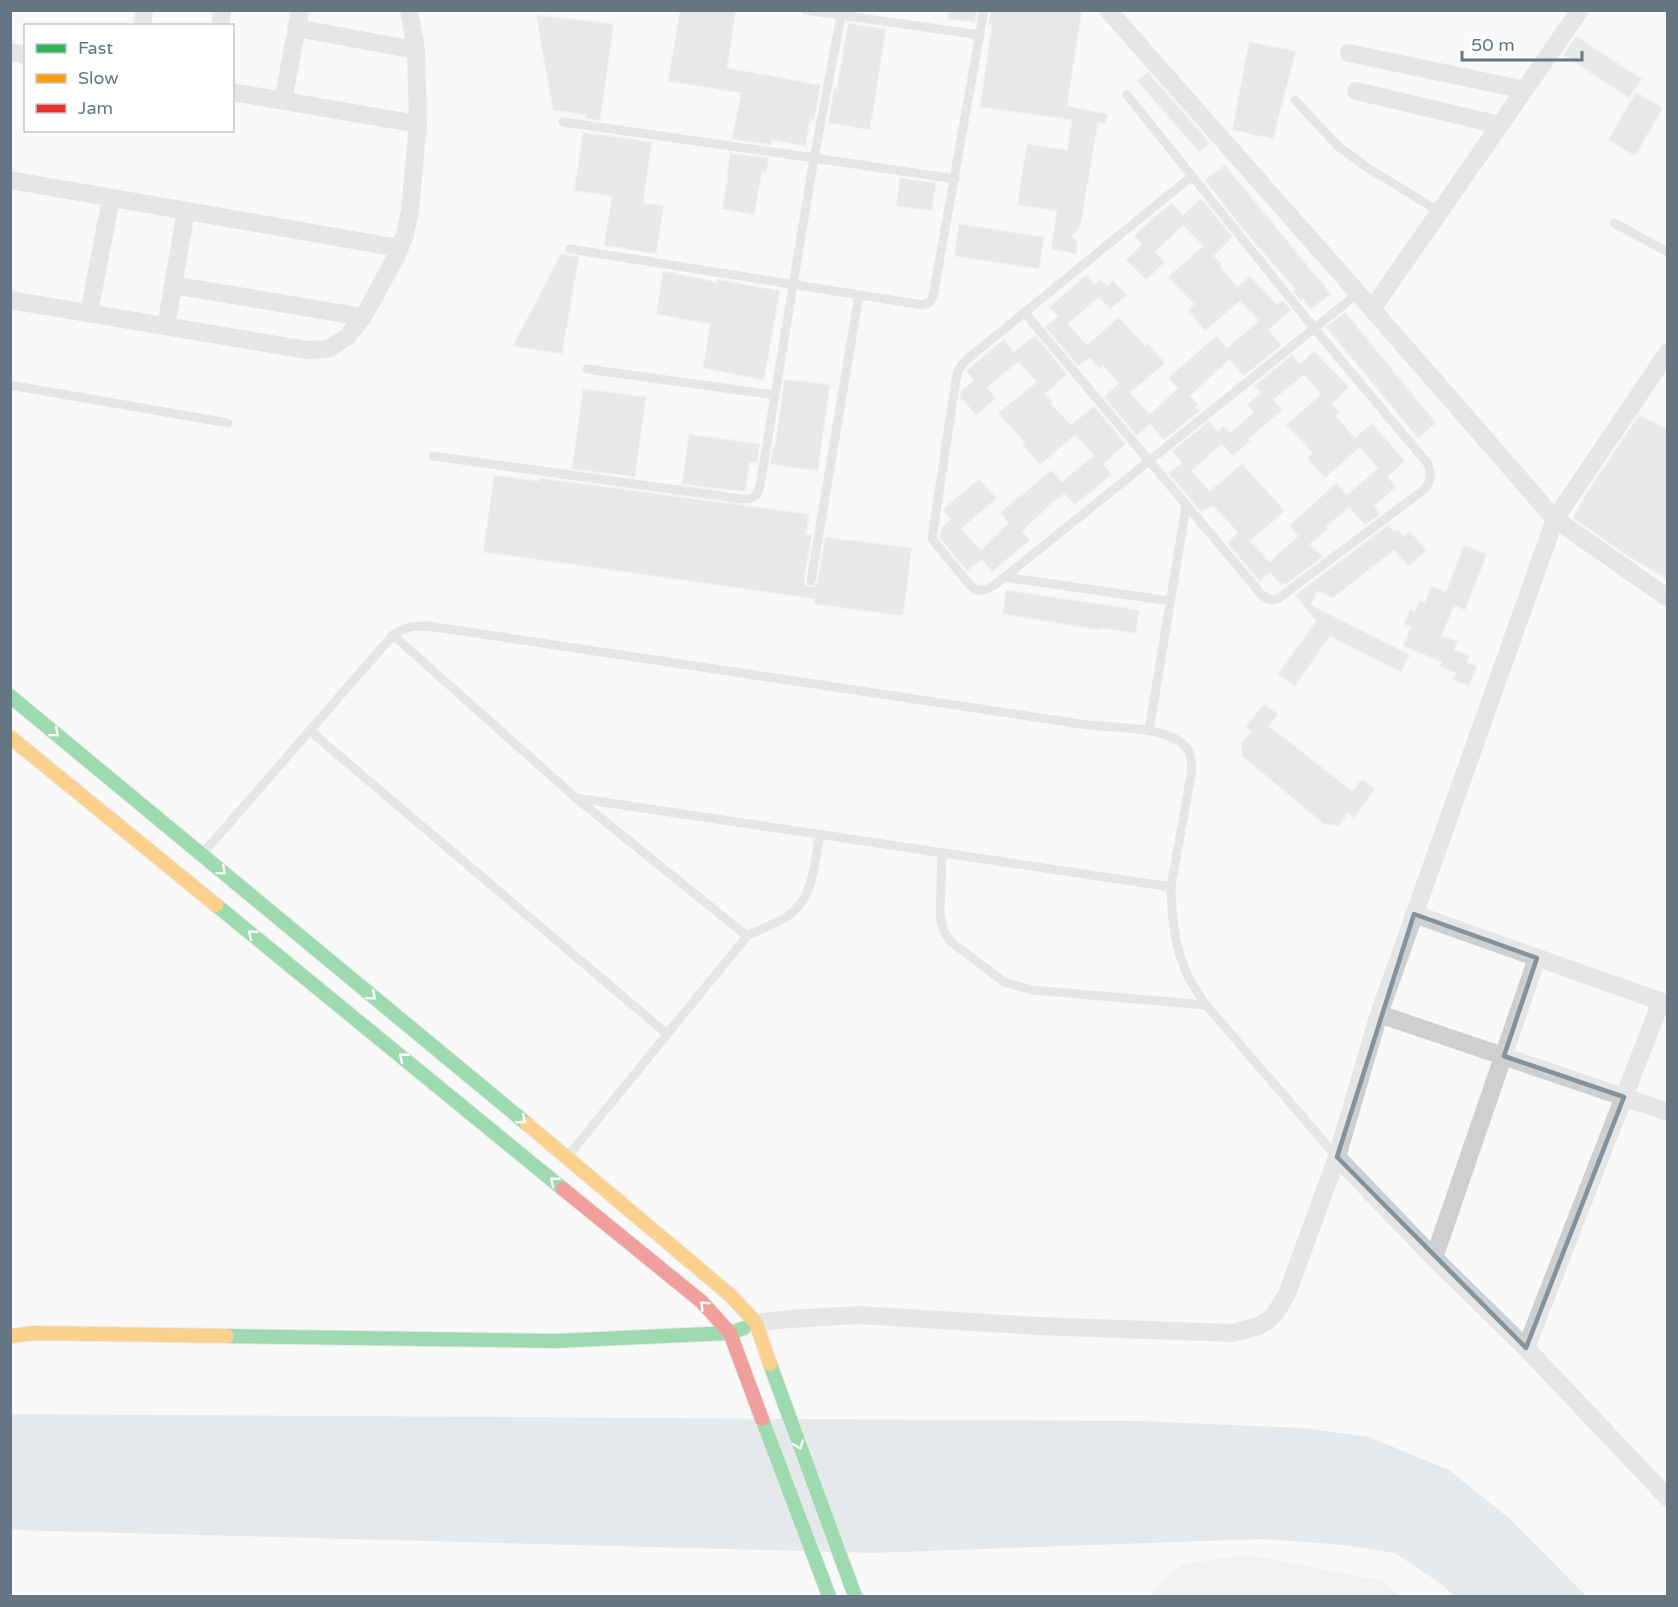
<svg xmlns="http://www.w3.org/2000/svg" width="1678" height="1607" viewBox="0 0 1678 1607" font-family="'Varela Round',sans-serif">
	<rect width="100%" height="100%" fill="#f9f9f9"/>
	<path fill="#e8e9e9" d="M1249 1555 1383 1581 1399 1596H1149L1181 1564Z"/>
	<path fill="#ced6d9" d="M11 1414 1141 1421 1304 1428 1369 1437 1449 1470 1510 1519 1586 1596H1454L1444 1586 1395 1553 1344 1545 1262 1539 873 1553 11 1530Z"/>
	<path fill="#d0d2d3" stroke="#e8e8e8" stroke-width="1.5" fill-rule="evenodd" d="M680 10H736L727 68 821 85 814 121 810 120 806 146 772 140 771 145 732 139 741 93 668 81Z
		M948 10H977L975 22 947 19Z
		M991 10H1082L1067 106 1107 114 1105 124 1098 123 1080 228 1072 236 1078 243 1076 254 1051 249 1057 211 1017 205 1027 144 1067 150 1072 120 980 107 992 24H988Z
		M536 15 614 24 600 121 585 118 586 115 553 110Z
		M848 23 886 29 870 130 828 123 834 87 837 88Z
		M1576 36 1642 79 1629 98 1563 55Z
		M1249 42 1296 51 1273 139 1232 130Z
		M1148 72 1210 143 1199 152 1137 81Z
		M1636 92 1663 108 1635 156 1608 140Z
		M583 132 652 142 643 203 664 206 656 254 604 245 612 196 574 191Z
		M730 153 769 158 766 173H762L754 215 722 209 728 176H727Z
		M1225 165 1331 294 1311 309 1303 299 1301 301 1293 291 1295 289 1242 228 1205 180Z
		M900 178 936 183 932 211 896 206Z
		M1201 198 1233 237 1214 256 1222 264 1220 266 1237 287 1250 276 1277 305 1283 300 1291 310 1268 330 1282 345 1244 376 1229 360 1190 396 1199 405 1196 407 1200 411 1164 440 1150 424 1137 436 1104 397 1119 383 1103 366 1099 369 1090 358 1078 366 1045 327 1058 316 1049 307 1086 275 1095 284 1101 279 1107 286 1113 281 1127 295 1110 309 1099 297 1068 324 1087 345 1119 317 1145 346 1148 344 1165 363 1130 393 1150 414 1178 388 1168 378 1216 336 1227 348 1259 321 1240 301 1205 331 1188 310 1194 304 1168 277 1203 246 1183 225 1155 252 1165 262 1146 280 1126 260 1142 244 1134 236 1161 211 1162 212 1172 203 1183 215Z
		M959 224 1044 237 1039 269 954 256Z
		M561 254 579 257 562 354 513 346Z
		M663 271 717 282V279L780 291 764 380 703 368 710 324 656 314Z
		M1345 312 1436 423 1418 438 1326 327Z
		M1035 335 1067 374 1045 394 1053 402 1051 404 1071 425 1094 406 1126 444 1103 464 1112 474 1075 505 1064 494 1052 503 1022 531 1030 540 992 572 982 559 967 571 939 537 941 528 951 519 943 510V509L979 479 997 498 961 529 981 550 1009 523 1000 513 1019 496 1020 497 1051 470 1062 482 1094 455 1075 435 1040 465 1023 445 1025 443 998 413 1037 382 1018 362 987 387 996 398 976 415 960 397 961 391 974 380 966 371 968 369 1004 339 1014 352Z
		M1314 351 1349 387 1332 404 1340 413 1336 416 1355 438 1372 423 1405 461 1388 477 1396 487 1374 506 1380 514 1365 525 1349 507 1326 527 1328 529 1310 544 1323 557 1286 584 1285 582 1281 585 1270 572 1260 582 1227 543 1238 533 1213 505 1201 512 1168 473 1182 463 1173 453 1172 451 1209 421 1218 431 1224 426 1231 433 1254 412 1247 405 1261 393 1254 386 1292 355 1300 364ZM1304 375 1321 394 1286 425 1313 453 1307 458 1325 478 1360 447 1378 468 1347 495 1336 483 1289 526 1298 536 1270 562 1250 541 1285 511 1242 464 1210 491 1191 471 1222 444 1233 456 1250 441 1248 439 1283 410 1273 400Z
		M784 379 830 385 818 471 770 464 773 446H775Z
		M583 389 646 397 635 477 572 469Z
		M1639 415 1668 429V580L1626 555 1573 518 1587 492Z
		M689 434 760 444 757 463 750 462 745 492 682 484Z
		M494 475 539 481 540 478 809 514 806 534 812 535 804 580 805 584 809 587H814L817 583 825 537 912 548 903 616 814 604 815 599 483 552Z
		M1388 525 1394 532 1397 529 1404 536 1410 531 1427 551 1408 566 1394 550 1333 598 1317 591 1311 605 1410 655 1401 672 1330 636 1295 686 1278 674 1316 621 1295 595Z
		M1464 545 1487 554 1465 610 1454 605 1442 636 1458 641 1454 650 1470 656 1467 662 1477 666 1469 686 1453 680 1456 673 1440 667 1442 662 1403 646 1411 627 1404 624 1410 609 1415 611 1419 600 1425 602 1431 586 1446 592Z
		M1006 590 1139 610 1136 633 1100 628 1099 630 1003 614Z
		M1264 704 1278 714 1269 726 1352 791 1362 779 1375 789 1354 818 1348 813 1339 826 1324 824 1241 755 1242 742 1251 732 1245 727Z"/>
	<g fill="none" stroke-linecap="round" stroke-linejoin="round">
		<g stroke="#d5d6d7" stroke-width="16">
			<path id="fast" d="M10 696 527 1124
				M216 905 563 1189
				M227 1336 556 1341 730 1333 744 1328
				M770 1364 855 1596
				M762 1419 829 1596"/>
		</g>
		<g stroke="#d5d6d7" stroke-width="16">
			<path id="slow" d="M10 737 216 905
				M527 1124 730 1295 756 1323 770 1364
				M10 1336 35 1333 227 1336"/>
		</g>
		<g stroke="#d5d6d7" stroke-width="16">
			<path id="jam" d="M563 1189 702 1302 730 1333 762 1419"/>
		</g>
		<path stroke="#cecfd0" stroke-width="9" d="M805 10 980 35
			M1295 100 1338 146 1368 168 1440 212
			M563 122 814 158 841 16
			M1192 176 965 361 959 369 956 379 932 539 968 583 976 590H986L996 584 1358 293
			M1614 223 1668 252
			M570 249 923 305 930 302 933 297 984 10
			M1024 312 1262 595C1268 600 1272 601 1279 598L1425 489C1431 480 1432 474 1428 464L1314 328 1127 95
			M587 369 775 395
			M10 385 228 423
			M433 456 743 499C753 499 757 497 760 486L814 158 955 179
			M1005 577 1170 601
			M811 581 859 295
			M393 635 576 798 747 936 568 1156
			M310 731 667 1034
			M1149 731 1186 506
			M204 852 393 635C406 626 413 626 428 626L1088 725C1115 728 1167 726 1186 747 1192 753 1191 762 1192 769L1171 887 576 798
			M942 854 940 915 943 929 950 941 1004 982 1032 990 1206 1005
			M1171 887C1172 918 1174 947 1188 976 1193 986 1200 996 1206 1005L1337 1157
			M747 936C760 929 777 924 789 915 814 897 814 864 820 835"/>
		<path stroke="#cecfd0" stroke-width="18" d="M1108 10 1372 309 1555 519 1668 598
			M142 26 144 10
			M220 26 222 10
			M296 28 416 50
			M10 52 26 55
			M1349 53 1525 90
			M1356 91 1500 125
			M232 92 418 124
			M283 101 300 10
			M10 180 399 248
			M173 285 363 317
			M10 300 307 350 328 349 347 337 363 317 396 257 405 235 410 210 418 124 416 50 409 10
			M1372 309 1580 10
			M89 313 111 198
			M166 326 186 211
			M1414 914 1668 1004
			M1379 1014 1668 1112
			M1337 1157 1434 1258 1526 1348 1668 1498
			M1434 1258 1537 958
			M756 1323 790 1319 858 1315 1038 1326 1232 1333C1265 1325 1270 1325 1287 1294L1337 1157 1379 1014 1555 519 1668 352
			M1526 1348 1661 1002"/>
		<use href="#fast" stroke="#30b455" stroke-width="14"/>
		<use href="#slow" stroke="#ff9f0a" stroke-width="14"/>
		<use href="#jam" stroke="#e5322d" stroke-width="14"/>
	</g>
	<defs><path id="oneway-chevron" d="M-2-3.5L2.5 0L-2 3.5" fill="none" stroke-width="1.6" stroke-linecap="round" stroke-linejoin="round" transform="scale(1.5)"/></defs>
	<g stroke="#fff">
		<use href="#oneway-chevron" transform="translate(55 733) rotate(40)"/>
		<use href="#oneway-chevron" transform="translate(222 871) rotate(40)"/>
		<use href="#oneway-chevron" transform="translate(252 934) rotate(-141)"/>
		<use href="#oneway-chevron" transform="translate(372 996) rotate(40)"/>
		<use href="#oneway-chevron" transform="translate(403 1057) rotate(-141)"/>
		<use href="#oneway-chevron" transform="translate(522 1120) rotate(40)"/>
		<use href="#oneway-chevron" transform="translate(554 1181) rotate(-141)"/>
		<use href="#oneway-chevron" transform="translate(704 1305) rotate(-135)"/>
		<use href="#oneway-chevron" transform="translate(799 1445) rotate(70)"/>
	</g>
	<path d="M0 0H1678V1607H0ZM1414 914 1537 958 1504 1056 1624 1097 1526 1348 1337 1157Z" fill="#f9f9f9" fill-opacity=".55" fill-rule="evenodd"/>
	<path fill="none" stroke="#84929c" stroke-width="4.5" stroke-linejoin="round" d="M1414 914 1537 958 1504 1056 1624 1097 1526 1348 1337 1157Z"/>
	<rect width="1678" height="1607" fill="none" stroke="#657683" stroke-width="24"/>
	<rect x="24" y="24" width="210" height="108" fill="#ffffff" stroke="#c1c8cd" stroke-width="1.5"/>
	<rect x="36" y="44" width="30" height="9" fill="#30b455" stroke="#c1c8cd" stroke-width="1.5"/>
	<text x="78" y="54" font-size="18" fill="#657683">Fast</text>
	<rect x="36" y="74" width="30" height="9" fill="#ff9f0a" stroke="#c1c8cd" stroke-width="1.5"/>
	<text x="78" y="84" font-size="18" fill="#657683">Slow</text>
	<rect x="36" y="104" width="30" height="9" fill="#e5322d" stroke="#c1c8cd" stroke-width="1.5"/>
	<text x="78" y="114" font-size="18" fill="#657683">Jam</text>
	<path d="M1462 51v9h120v-9" fill="none" stroke="#657683" stroke-width="3"/>
	<text x="1471" y="51" font-size="18" fill="#657683" stroke="#ffffff" stroke-width="4.5" paint-order="stroke">50 m</text>
</svg>
